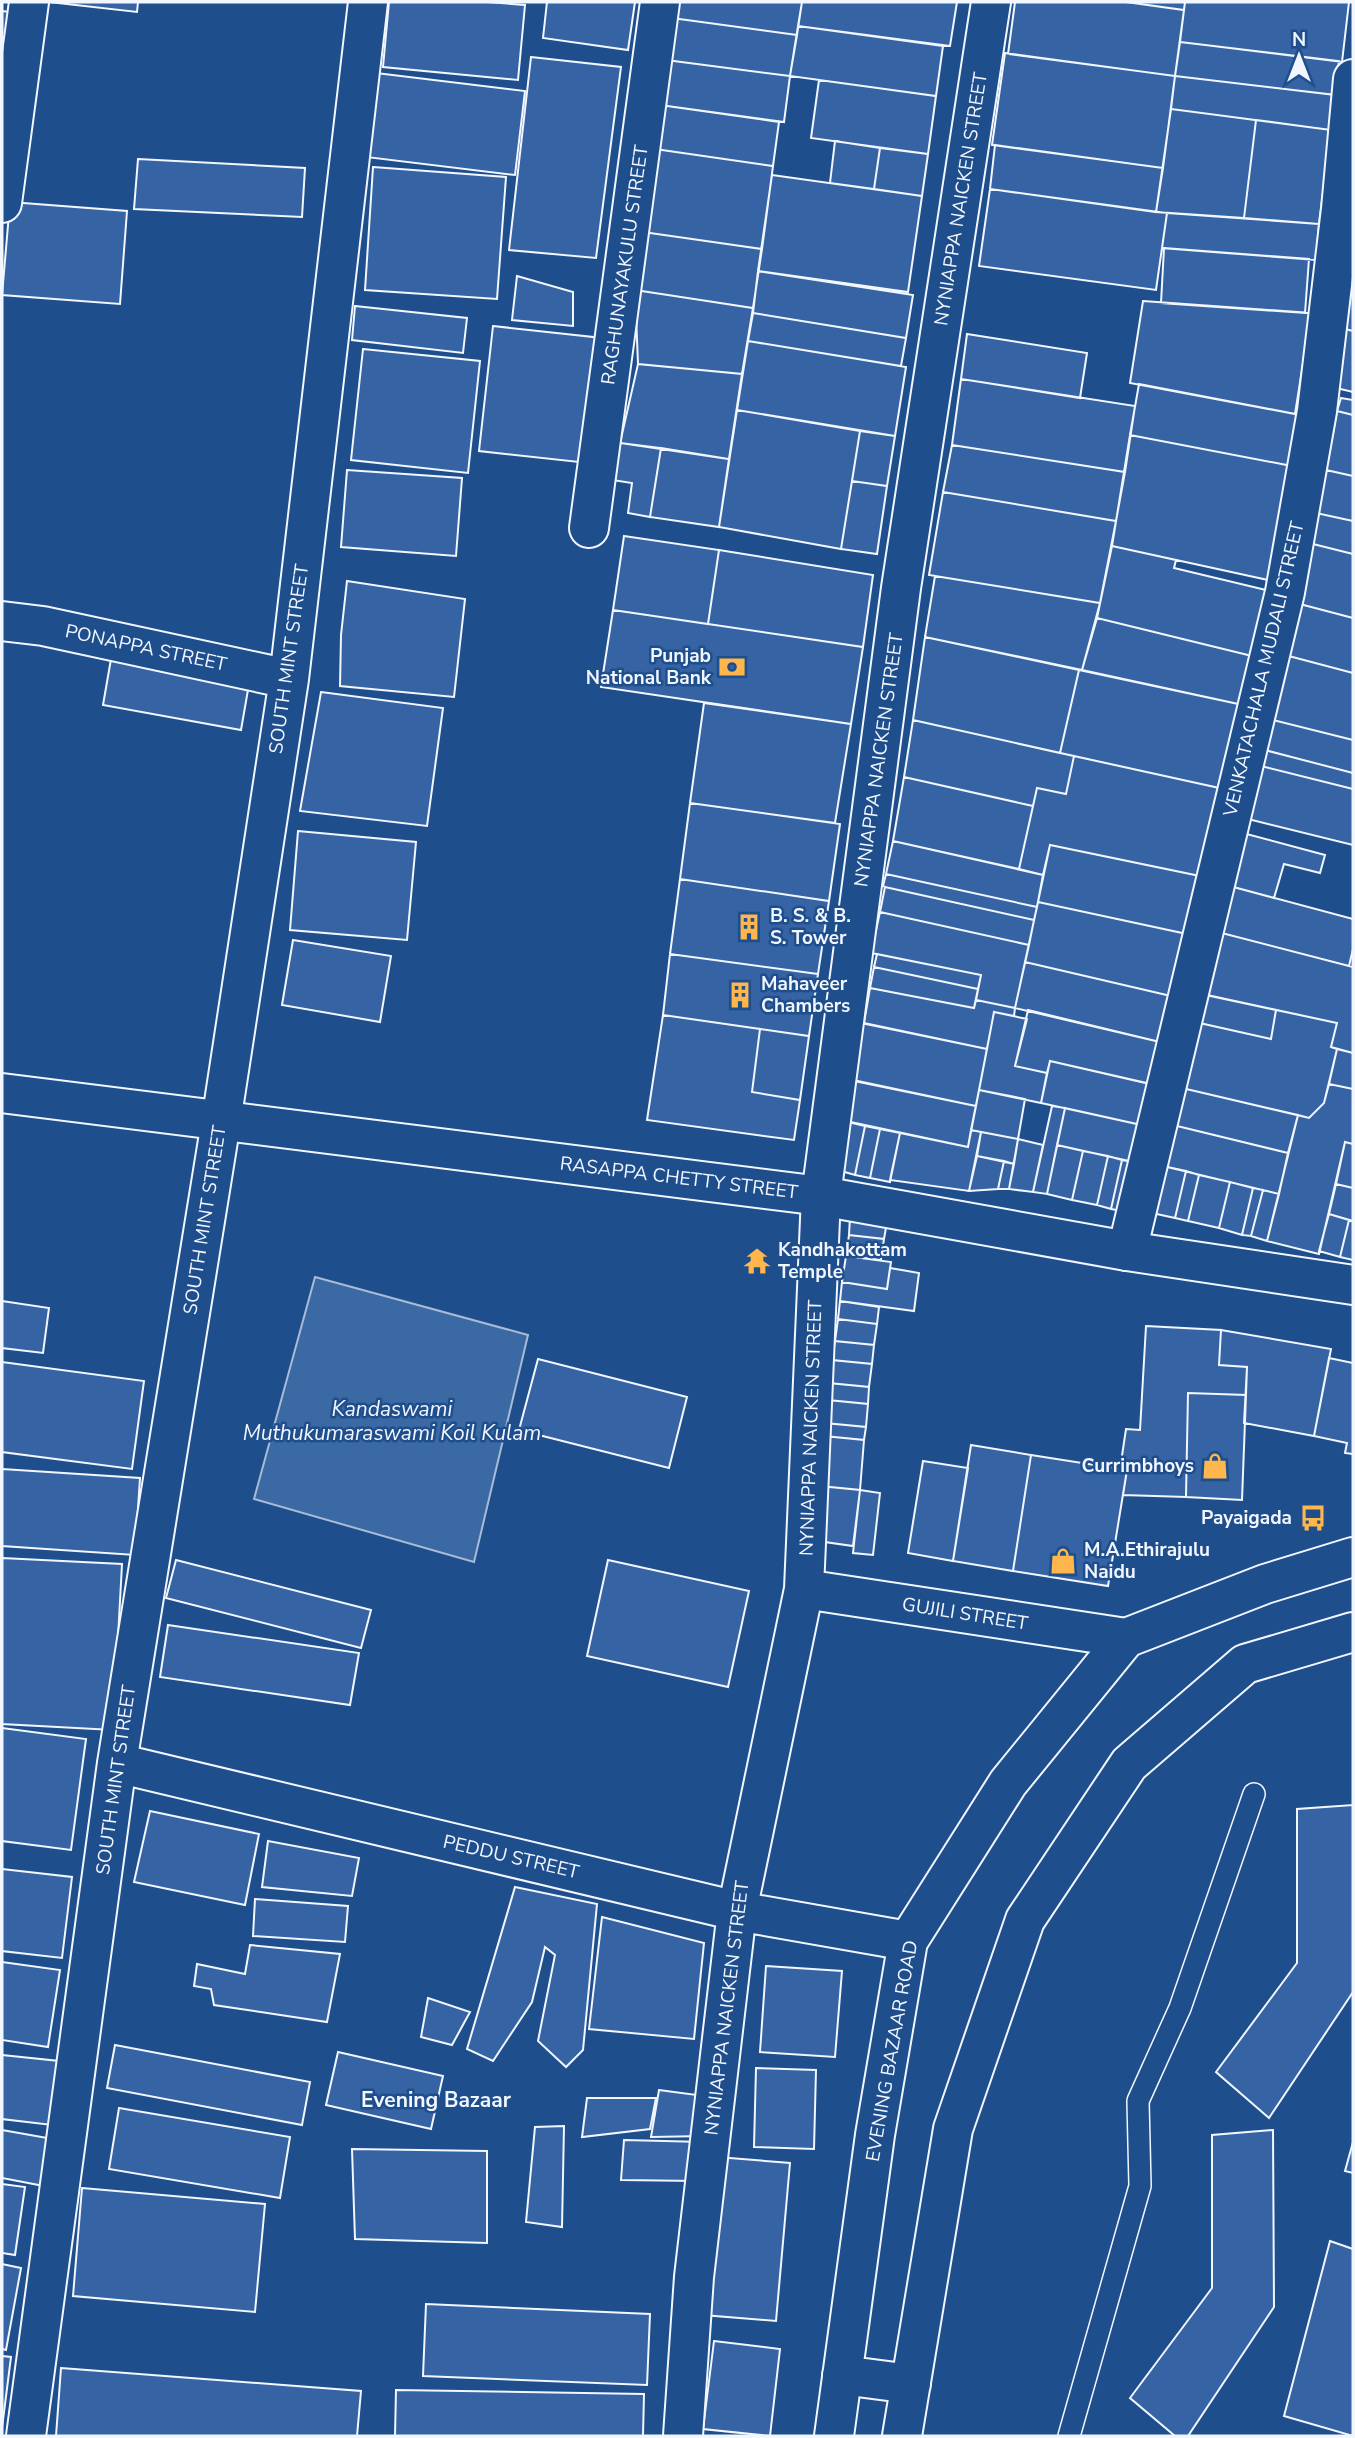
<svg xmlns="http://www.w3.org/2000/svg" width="1355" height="2438" viewBox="0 0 1355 2438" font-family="'Nunito Sans',sans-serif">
	<rect width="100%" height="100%" fill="#1f4e8c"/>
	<path fill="#3b69a3" stroke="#a8bbd7" stroke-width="2" d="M315 1277 528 1335 474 1562 254 1499Z"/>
	<path fill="#3563a3" stroke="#f2f6ff" stroke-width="2" d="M49 2H138L137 12Z
		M389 2H487L525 5 518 80 383 67Z
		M547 2H635L628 50 543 38Z
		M674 2H802L797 35 672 18Z
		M802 2H957L950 46 798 26Z
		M1015 2H1126L1184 10 1175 76 1008 54Z
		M1126 2H1185L1184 10Z
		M1185 2H1349L1342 62 1180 42Z
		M2 11 18 13 2 61Z
		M672 18 797 35 790 76 666 60Z
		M798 26 943 46 936 96 790 76Z
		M1180 42 1339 61 1335 95 1175 76Z
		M1005 53 1175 76 1163 168 992 145Z
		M531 57 621 67 596 258 509 250Z
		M666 60 790 76 784 122 660 105Z
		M376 73 525 91 515 175 366 157Z
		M1175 76 1335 95 1331 130 1171 109Z
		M819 80 936 96 928 154 811 138Z
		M660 105 779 122 773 166 655 149Z
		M1171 109 1256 120 1244 218 1156 212Z
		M1256 120 1331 130 1319 224 1244 218Z
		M835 141 880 148 874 189 830 183Z
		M995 145 1163 168 1156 212 990 189Z
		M880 148 928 154 922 196 874 189Z
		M655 149 773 166 762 249 643 232Z
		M138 159 305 168 302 217 134 209Z
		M373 167 506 177 497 299 365 290Z
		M772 175 922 196 908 292 758 271Z
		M990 189 1167 213 1156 290 979 266Z
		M10 202 127 211 120 304 2 295Z
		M1167 213 1319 224 1316 260 1162 248Z
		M643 232 762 249 753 308 635 290Z
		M1164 248 1309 259 1305 313 1161 303Z
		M758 271 913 295 906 338 753 313Z
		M517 276 573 292V326L512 320Z
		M1353 282V331L1345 329Z
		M635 290 753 308 742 374 638 364Z
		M1143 301 1311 313 1295 414 1130 383Z
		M355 306 467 318 463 353 352 340Z
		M753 313 906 338 901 366 748 341Z
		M493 326 602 338 588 463 479 451Z
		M1345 329 1353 331V392L1332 387Z
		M967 334 1087 353 1080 398 961 379Z
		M748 341 906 367 895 436 737 410Z
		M363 349 480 361 468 473 351 460Z
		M638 364 742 374 729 459 620 443Z
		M961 379 1135 406 1125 472 952 445Z
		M1139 384 1301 415 1292 466 1130 435Z
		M1341 398 1353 400V415L1337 411Z
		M737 410 860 431 841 549 719 527Z
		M1337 411 1353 415V476L1326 470Z
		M860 431 895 436 887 486 852 481Z
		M1130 435 1292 466 1268 580 1112 546Z
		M620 443 661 448 650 517 628 513 632 483 606 479Z
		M952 445 1125 472 1116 521 943 492Z
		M661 448 729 459 719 527 650 517Z
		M347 470 462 478 456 556 341 547Z
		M1326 470 1353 476V521L1316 513Z
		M852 481 887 486 877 554 841 549Z
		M943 492 1116 521 1100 603 929 575Z
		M1316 513 1353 521V554L1309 543Z
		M624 536 719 550 708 624 613 610Z
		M1309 543 1353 554V618L1296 603Z
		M1112 546 1176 560 1174 568 1266 590 1252 656 1097 618Z
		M719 550 873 575 863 647 708 624Z
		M935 576 1100 603 1082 670 925 637Z
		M347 581 465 599 454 697 340 686 341 635Z
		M1296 603 1353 618V673L1285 655Z
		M613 610 863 647 851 724 601 687Z
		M1097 618 1252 656 1243 705 1082 670Z
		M925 637 1079 670 1060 753 913 720Z
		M1285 655 1353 673V740L1269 719Z
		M111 659 249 684 241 730 103 705Z
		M1079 670 1243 705 1224 789 1060 753Z
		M321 692 443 708 427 826 300 811Z
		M704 703 851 724 835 823 690 803Z
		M1269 719 1353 740V773L1261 749Z
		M913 720 1074 756 1066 794 1037 788 1033 806 904 777Z
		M1261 749 1353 773V789L1257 765Z
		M1074 756 1224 789 1200 876 1050 845 1043 875 1019 869 1037 788 1066 794Z
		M1257 765 1353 789V845L1244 818Z
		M904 777 1033 806 1019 869 893 841Z
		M690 803 840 824 829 901 680 879Z
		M298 831 416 842 407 940 290 930Z
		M1239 832 1325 855 1320 873 1284 864 1274 898 1226 885Z
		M893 841 1043 875 1037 907 886 874Z
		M1050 845 1200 876 1187 934 1038 902Z
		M886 874 1037 907 1034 920 885 887 883 886Z
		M680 879 829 901 818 974 670 954Z
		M1226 885 1353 919V949L1349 966 1214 931Z
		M885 887 1034 920 1029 945 880 912Z
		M1038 902 1187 934 1171 996 1025 962Z
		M880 912 1029 945 1015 1008 976 1000 981 975 871 953Z
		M1214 931 1353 967V1053L1331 1047 1337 1023 1198 993Z
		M293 940 391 956 380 1022 282 1005Z
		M670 954 818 974 809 1036 663 1015Z
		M877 954 981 975 978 989 874 967Z
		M1025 962 1171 996 1160 1042 1015 1008Z
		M874 967 978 989 974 1008 870 988Z
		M870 988 974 1008 976 1000 1015 1008 1014 1016 994 1012 987 1049 864 1023Z
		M1201 994 1276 1010 1271 1039 1195 1022Z
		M1028 1010 1160 1042 1151 1084 1050 1061 1047 1073 1015 1066Z
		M1276 1010 1337 1023 1331 1047 1337 1049 1324 1103 1309 1118 1182 1088 1195 1022 1271 1039Z
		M994 1012 1027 1019 1015 1066 1047 1073 1041 1103 979 1090Z
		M663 1015 760 1029 752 1092 800 1100 794 1140 647 1120Z
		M861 1023 987 1049 976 1106 849 1080Z
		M760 1029 809 1036 800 1100 752 1092Z
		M1337 1049 1353 1053V1089L1329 1084Z
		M1050 1061 1154 1085 1146 1126 1041 1103Z
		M853 1080 976 1106 968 1147 846 1121Z
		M1329 1084 1353 1089V1144L1345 1142 1319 1254 1267 1241 1298 1115 1309 1118 1324 1103Z
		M1182 1088 1298 1115 1288 1153 1173 1125Z
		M979 1090 1025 1099 1018 1139 971 1130Z
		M1052 1106 1065 1108 1047 1194 1033 1192Z
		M1065 1108 1146 1126 1138 1163 1057 1145Z
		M848 1122 865 1126 855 1175 841 1171Z
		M1173 1125 1288 1153 1279 1194 1163 1166Z
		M865 1126 880 1129 870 1178 855 1175Z
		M880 1129 900 1133 890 1182 870 1178Z
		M971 1130 981 1132 969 1191 890 1180 900 1133 968 1147Z
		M981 1132 1018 1139 1014 1164 977 1156Z
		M1018 1139 1043 1145 1033 1192 1009 1189Z
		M1345 1142 1353 1144V1188L1336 1184Z
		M1057 1145 1083 1151 1072 1200 1047 1194Z
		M1083 1151 1108 1156 1097 1205 1072 1200Z
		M977 1156 1004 1161 998 1189 969 1191Z
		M1108 1156 1122 1160 1111 1209 1097 1205Z
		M1122 1160 1138 1163 1127 1212 1111 1209Z
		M1004 1161 1014 1164 1009 1189H998Z
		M1163 1166 1186 1171 1175 1218 1152 1213Z
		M1186 1171 1199 1175 1188 1221 1175 1218Z
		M1199 1175 1230 1182 1219 1228 1188 1221Z
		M1230 1182 1253 1188 1242 1235 1219 1228Z
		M1336 1184 1353 1188V1221L1329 1214Z
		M1253 1188 1263 1190 1251 1236 1242 1235Z
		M1263 1190 1279 1194 1267 1241 1251 1236Z
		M1329 1214 1349 1220 1340 1257 1319 1251Z
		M850 1217 887 1222 884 1239 849 1235Z
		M1349 1220 1353 1221V1260L1340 1257Z
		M849 1235 884 1239 881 1260 846 1256Z
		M846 1256 891 1262 887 1289 842 1282Z
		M890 1268 919 1273 914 1311 840 1301 842 1282 887 1289Z
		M2 1301 49 1308 43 1353 2 1348Z
		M840 1301 879 1307 877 1324 838 1319Z
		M838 1319 877 1324 874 1345 835 1341Z
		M1146 1326 1221 1330 1219 1365 1247 1367 1246 1395 1188 1393 1186 1497 1123 1495 1127 1470 1120 1469 1126 1429 1140 1430Z
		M1221 1330 1331 1349 1314 1436 1244 1423 1247 1367 1219 1365Z
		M835 1341 874 1345 872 1364 832 1360Z
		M1329 1358 1353 1363V1454L1345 1453 1347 1443 1314 1436Z
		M538 1359 687 1397 669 1468 519 1430Z
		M832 1360 872 1364 869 1387 829 1383Z
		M2 1362 144 1381 132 1469 2 1452Z
		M829 1383 869 1387 868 1404 828 1400Z
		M1188 1393 1246 1395 1242 1500 1186 1497Z
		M828 1400 868 1404 866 1427 825 1423Z
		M825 1423 866 1427 864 1440 824 1436Z
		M824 1436 864 1440 860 1490 820 1486Z
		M971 1445 1031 1455 1013 1571 953 1561Z
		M1031 1455 1127 1470 1108 1586 1013 1571Z
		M923 1461 968 1468 953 1561 908 1553Z
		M2 1469 140 1478 135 1555 2 1546Z
		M820 1486 860 1490 853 1546 825 1542 817 1516Z
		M860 1490 880 1493 873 1555 853 1553Z
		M2 1558 122 1564 113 1730 2 1724Z
		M176 1560 371 1610 361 1648 166 1598Z
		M608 1560 749 1591 728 1687 587 1656Z
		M168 1625 359 1653 350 1705 160 1677Z
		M2 1728 86 1739 71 1850 2 1841Z
		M1353 1805V1992L1269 2118 1216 2072 1297 1963V1809Z
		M150 1811 259 1834 245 1905 134 1882Z
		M268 1841 359 1858 352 1896 262 1887Z
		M2 1869 72 1877 62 1958 2 1951Z
		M515 1887 597 1904 583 2050 566 2067 538 2041 555 1955 545 1947 532 2002 493 2061 467 2049Z
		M255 1899 348 1906 345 1942 253 1936Z
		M602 1917 704 1943 694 2039 589 2029Z
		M250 1945 340 1954 327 2022 214 2005 211 1989 194 1986 197 1964 245 1974Z
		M2 1962 60 1970 48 2047 2 2040Z
		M766 1966 842 1971 835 2057 760 2052Z
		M428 1998 470 2012 452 2045 421 2037Z
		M115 2045 310 2082 302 2125 107 2088Z
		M338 2052 443 2076 431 2129 326 2105Z
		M2 2055 59 2061 52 2125 2 2119Z
		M756 2068 816 2070 814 2149 754 2147Z
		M659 2090 712 2097 705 2136 651 2137Z
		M587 2098H656L650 2129 582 2137Z
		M119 2108 290 2137 280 2198 109 2169Z
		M564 2126 562 2227 526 2222 535 2127Z
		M2 2130 53 2139 44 2186 2 2178Z
		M1273 2130 1274 2307 1188 2436H1175L1130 2398 1212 2288V2135Z
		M624 2140 703 2142 697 2181 621 2180Z
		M1353 2142V2173L1345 2171Z
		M352 2149 487 2151V2243L355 2239Z
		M717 2157 790 2163 776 2321 703 2315Z
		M2 2184 25 2187 15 2255 2 2253Z
		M82 2188 265 2204 255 2312 73 2296Z
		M1330 2241 1353 2249V2436L1284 2416Z
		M2 2264 21 2268 6 2350 2 2349Z
		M426 2304 650 2314 647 2385 423 2376Z
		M714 2341 780 2349 770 2436 703 2429Z
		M2 2356 11 2357 2 2428Z
		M61 2368 361 2391 357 2436H56Z
		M396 2390 644 2394 643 2436H395Z"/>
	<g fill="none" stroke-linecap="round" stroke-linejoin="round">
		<g stroke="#f2f6ff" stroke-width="24">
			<path id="service" d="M1069 2436 1140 2186 1138 2101 1180 2008 1254 1794"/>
		</g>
		<g stroke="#f2f6ff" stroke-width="42">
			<path id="minor" d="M2 203 29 2
				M589 528 660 2
				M2 621 43 626 289 679
				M1127 1251 1285 592 1317 411 1341 209 1353 79
				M804 1589 1126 1638
				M117 1763 737 1911 908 1941
				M26 2436 117 1763 221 1122 289 679 368 2
				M683 2436 694 2277 737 1911 804 1589 821 1196 901 588 991 2"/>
		</g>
		<g stroke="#f2f6ff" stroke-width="42">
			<path id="tertiary" d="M2 1093 821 1196 1127 1251 1353 1285"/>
		</g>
		<g stroke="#f2f6ff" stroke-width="42">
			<path id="secondary" d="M842 2375 911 2384
				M834 2436 875 2135 908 1941 1008 1783 1126 1638 1265 1584 1353 1557
				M902 2436 953 2129 1025 1920 1129 1764 1245 1664 1353 1632"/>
		</g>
		<use href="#service" stroke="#1f4e8c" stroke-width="21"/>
		<use href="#minor" stroke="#1f4e8c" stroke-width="38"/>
		<use href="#tertiary" stroke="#1f4e8c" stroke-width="38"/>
		<use href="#secondary" stroke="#1f4e8c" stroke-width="38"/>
	</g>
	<defs>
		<g id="bank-bare" transform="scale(2.1)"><path d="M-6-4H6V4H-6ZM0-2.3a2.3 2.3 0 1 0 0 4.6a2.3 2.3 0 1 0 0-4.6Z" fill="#ffb74d" stroke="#1f4e8c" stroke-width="2.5" paint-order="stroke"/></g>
		<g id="building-bare" transform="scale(2.1)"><path d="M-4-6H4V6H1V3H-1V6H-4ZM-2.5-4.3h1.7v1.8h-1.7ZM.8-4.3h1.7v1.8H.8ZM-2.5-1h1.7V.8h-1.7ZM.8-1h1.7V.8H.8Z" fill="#ffb74d" stroke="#1f4e8c" stroke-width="2.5" paint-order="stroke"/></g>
		<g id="temple-bare" transform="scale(2.1)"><path d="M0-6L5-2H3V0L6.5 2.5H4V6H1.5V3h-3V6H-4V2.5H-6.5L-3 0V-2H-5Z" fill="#ffb74d" stroke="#1f4e8c" stroke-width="2.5" paint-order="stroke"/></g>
		<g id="shop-bare" transform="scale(2.1)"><path d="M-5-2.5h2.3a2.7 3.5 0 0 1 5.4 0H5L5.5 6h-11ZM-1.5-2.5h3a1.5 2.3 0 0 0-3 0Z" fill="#ffb74d" stroke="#1f4e8c" stroke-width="2.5" paint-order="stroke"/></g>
		<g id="bus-bare" transform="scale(2.1)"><path d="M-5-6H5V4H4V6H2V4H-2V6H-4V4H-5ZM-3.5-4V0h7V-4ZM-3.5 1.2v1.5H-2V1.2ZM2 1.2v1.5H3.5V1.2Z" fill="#ffb74d" stroke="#1f4e8c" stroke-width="2.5" paint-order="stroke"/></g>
	</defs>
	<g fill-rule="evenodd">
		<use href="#bank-bare" x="732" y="667"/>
		<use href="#building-bare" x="749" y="927"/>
		<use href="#building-bare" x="740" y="995"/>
		<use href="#temple-bare" x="757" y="1261"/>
		<use href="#shop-bare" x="1215" y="1466"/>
		<use href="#bus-bare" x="1313" y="1518"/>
		<use href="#shop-bare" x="1063" y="1561"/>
	</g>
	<g text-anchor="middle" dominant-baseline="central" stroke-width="5" stroke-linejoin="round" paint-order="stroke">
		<g font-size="19" fill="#f2f6ff" stroke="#1f4e8c">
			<text transform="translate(961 199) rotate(-81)">NYNIAPPA NAICKEN STREET</text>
			<text transform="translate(625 265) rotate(-82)">RAGHUNAYAKULU STREET</text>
			<text transform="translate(146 648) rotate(12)">PONAPPA STREET</text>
			<text transform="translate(289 659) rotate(-82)">SOUTH MINT STREET</text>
			<text transform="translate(1264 669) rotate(-77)">VENKATACHALA MUDALI STREET</text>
			<text transform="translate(879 760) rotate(-82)">NYNIAPPA NAICKEN STREET</text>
			<text transform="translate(679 1178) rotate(7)">RASAPPA CHETTY STREET</text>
			<text transform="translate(205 1220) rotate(-81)">SOUTH MINT STREET</text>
			<text transform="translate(811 1428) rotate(-88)">NYNIAPPA NAICKEN STREET</text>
			<text transform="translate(965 1614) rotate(9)">GUJILI STREET</text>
			<text transform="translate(116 1780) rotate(-82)">SOUTH MINT STREET</text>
			<text transform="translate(511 1857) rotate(13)">PEDDU STREET</text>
			<text transform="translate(727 2008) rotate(-83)">NYNIAPPA NAICKEN STREET</text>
			<text transform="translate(892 2051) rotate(-80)">EVENING BAZAAR ROAD</text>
		</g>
		<g font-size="19" font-weight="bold" fill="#f2f6ff" stroke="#1f4e8c" text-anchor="start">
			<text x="711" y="656" text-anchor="end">Punjab<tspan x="711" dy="22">National Bank</tspan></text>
			<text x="770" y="916">B. S. &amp; B.<tspan x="770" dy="22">S. Tower</tspan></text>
			<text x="761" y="984">Mahaveer<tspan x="761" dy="22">Chambers</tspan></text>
			<text x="778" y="1250">Kandhakottam<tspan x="778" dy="22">Temple</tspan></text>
			<text x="1194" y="1466" text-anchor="end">Currimbhoys</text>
			<text x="1292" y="1518" text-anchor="end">Payaigada</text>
			<text x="1084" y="1550">M.A.Ethirajulu<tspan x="1084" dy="22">Naidu</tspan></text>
		</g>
		<g font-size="21" font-style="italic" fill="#f2f6ff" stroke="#1f4e8c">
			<text x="392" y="1409">Kandaswami<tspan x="392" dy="24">Muthukumaraswami Koil Kulam</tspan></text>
		</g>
		<g font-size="21" font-weight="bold" fill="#f2f6ff" stroke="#1f4e8c">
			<text x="436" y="2100">Evening Bazaar</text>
		</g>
	</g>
	<rect width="1355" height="2438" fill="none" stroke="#f2f6ff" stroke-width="7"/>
	<g transform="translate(1299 56)" stroke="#1f4e8c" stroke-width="5" paint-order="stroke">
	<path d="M0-5L12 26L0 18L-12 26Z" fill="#f2f6ff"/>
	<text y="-10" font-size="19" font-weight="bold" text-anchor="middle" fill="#f2f6ff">N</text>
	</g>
</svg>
